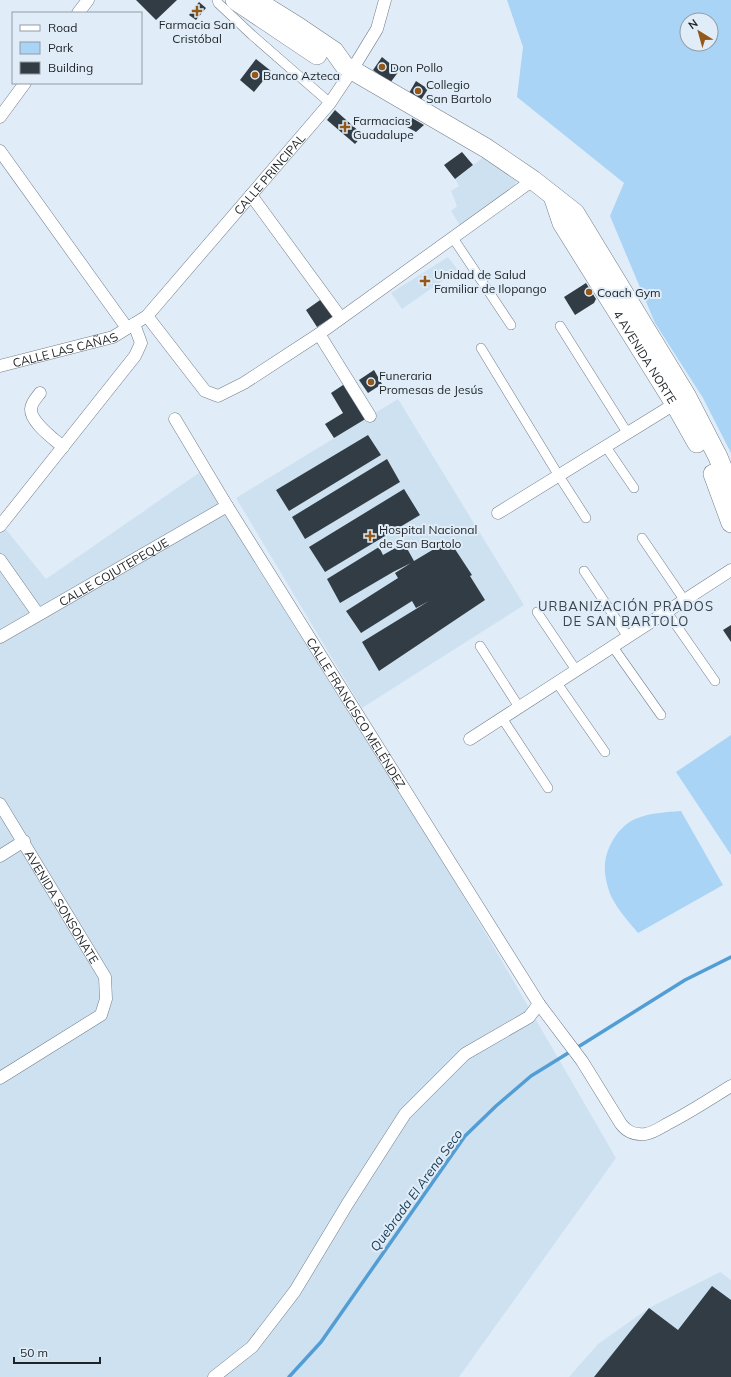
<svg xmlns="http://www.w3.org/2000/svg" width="731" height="1377" viewBox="0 0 731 1377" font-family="Mulish,sans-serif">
	<rect width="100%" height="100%" fill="#e0edf8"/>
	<path fill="#cee1f1" d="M485 156 517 179 513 189 461 227 451 211 457 206 451 191 459 186 455 179Z
		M448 257 458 270 402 309 391 293Z
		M398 399 524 605 362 708 236 498Z
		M206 468 492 944 616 1158 459 1377H0V522L46 579Z
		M720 1272 731 1280V1377H569L598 1344 649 1308Z"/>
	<path fill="#a9d4f6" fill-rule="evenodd" d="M507 0H731V453L703 398 655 323 610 216 624 183 517 97 523 47ZM687 20H711V44H687Z
		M731 735V855L676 772Z
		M681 811 723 885 638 933C629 922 617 909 611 896 607 886 604 874 605 863 607 846 619 826 635 819 650 813 665 812 681 811Z"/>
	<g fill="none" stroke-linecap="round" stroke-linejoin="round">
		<path stroke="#529ed4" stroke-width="3.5" d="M289 1377 321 1342 465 1136 496 1106 531 1076 586 1042 685 980 731 957"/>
	</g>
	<path fill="#313c44" d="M136 0H177L156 20Z
		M199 2 206 8 196 20 189 15Z
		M382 57 399 71 390 83 373 70Z
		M256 59 271 71 254 92 240 80Z
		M416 81 428 89 421 100 409 93Z
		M335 110 363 135 355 144 327 120Z
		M412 118 424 125 416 132 407 127Z
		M462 152 473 165 455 179 444 165Z
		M586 283 596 299 594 303 575 315 564 297Z
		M323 298 334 316 317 327 306 310Z
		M374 370 382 384 368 393 359 380Z
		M346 383 367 418 334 438 325 424 343 413 331 393Z
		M368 435 381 455 289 511 276 490Z
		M387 459 400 482 305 539 292 517Z
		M404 489 420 515 325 572 309 547Z
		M449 540 472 575 470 576 485 600 379 671 362 642 429 601 416 608 412 601 361 633 346 611 398 578 395 573 411 563 393 572 340 603 327 579 379 547 383 555 404 543 414 561Z
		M731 625V642L723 630Z
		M712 1286 731 1300V1377H594L649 1308 678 1330Z"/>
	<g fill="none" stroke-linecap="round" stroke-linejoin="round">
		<g stroke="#737f88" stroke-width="10">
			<path id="pedestrian" d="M217 0 218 3 252 35 330 103
				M453 238 511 325
				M560 326 628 434
				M481 348 559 476 586 518
				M606 447 634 488
				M642 538 685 601
				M584 571 628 637
				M537 612 576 670
				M667 612 715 681
				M480 646 519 707
				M613 647 661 715
				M557 683 605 752
				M502 718 548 788"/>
		</g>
		<g stroke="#737f88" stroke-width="13">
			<g id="minor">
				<path d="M78 13 88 0"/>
				<path d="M0 117 25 83"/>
				<path d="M0 151 127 328"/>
				<path d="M251 195 341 318"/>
				<path d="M147 316 205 391 218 396 244 383 319 334 533 180"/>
				<path d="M319 334 370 416"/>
				<path id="s1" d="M0 366 113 337 147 316 330 103 352 70 377 29 385 0"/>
				<path d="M40 393C37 397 31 403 31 409 30 422 54 439 63 447"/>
				<path id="s2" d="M175 419 227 506 539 1004 582 1061 621 1124C627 1132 634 1135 645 1134 653 1133 660 1128 667 1124 689 1113 710 1099 731 1086"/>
				<path d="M498 513 681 400"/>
				<path d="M0 526 135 356 141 343 134 324"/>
				<path d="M0 560 38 614"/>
				<path id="s3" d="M0 637 227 506"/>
				<path d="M470 739 731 570"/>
				<path id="s4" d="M0 804 105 977 106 999 101 1015 0 1078"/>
				<path d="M0 856 24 841"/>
				<path d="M214 1377 252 1347 295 1291 348 1203 405 1114 465 1054 529 1017 539 1004"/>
			</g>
		</g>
		<g stroke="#737f88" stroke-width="20">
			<g id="primary">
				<path d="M235 0 317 55"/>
				<path d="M255 0 297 26 334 51 344 65 352 70 486 148 533 180 575 213 687 397 718 457 731 489"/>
				<path id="s5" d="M553 196 562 223 675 404 697 443"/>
				<path d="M713 474 731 523"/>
			</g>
		</g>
		<use href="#pedestrian" stroke="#fff" stroke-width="9"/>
		<use href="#minor" stroke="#fff" stroke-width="12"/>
		<use href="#primary" stroke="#fff" stroke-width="19"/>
	</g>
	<g fill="#94581a" stroke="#e0edf8" stroke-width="1.5">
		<path d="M195 5h4v4h4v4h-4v4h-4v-4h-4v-4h4z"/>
		<circle cx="382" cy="67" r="4"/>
		<circle cx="255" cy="75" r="4"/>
		<circle cx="418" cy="91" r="4"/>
		<path d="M343 121h4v4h4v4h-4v4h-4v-4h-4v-4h4z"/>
		<path d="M423 275h4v4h4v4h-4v4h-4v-4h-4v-4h4z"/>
		<circle cx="589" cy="292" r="4"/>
		<circle cx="371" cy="382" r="4"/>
		<path d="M368 530h4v4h4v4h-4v4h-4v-4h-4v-4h4z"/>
	</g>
	<g text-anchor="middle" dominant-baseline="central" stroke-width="4" stroke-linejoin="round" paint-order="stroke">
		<g font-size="12" fill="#1e2327" stroke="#e0edf8" text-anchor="start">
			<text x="197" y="24" text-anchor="middle">Farmacia San<tspan x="197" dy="14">Cristóbal</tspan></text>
			<text x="390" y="67">Don Pollo</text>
			<text x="263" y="75">Banco Azteca</text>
			<text x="426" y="84">Collegio<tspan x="426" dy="14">San Bartolo</tspan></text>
			<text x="353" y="120">Farmacias<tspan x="353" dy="14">Guadalupe</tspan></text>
			<text x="434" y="274">Unidad de Salud<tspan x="434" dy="14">Familiar de Ilopango</tspan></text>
			<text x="597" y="292">Coach Gym</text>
			<text x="379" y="375">Funeraria<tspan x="379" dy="14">Promesas de Jesús</tspan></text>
			<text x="379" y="529">Hospital Nacional<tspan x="379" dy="14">de San Bartolo</tspan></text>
		</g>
		<g font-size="12" fill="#1e2327" stroke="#e0edf8">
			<text stroke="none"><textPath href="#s1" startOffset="344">CALLE PRINCIPAL</textPath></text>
			<text stroke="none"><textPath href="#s1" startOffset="67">CALLE LAS CAÑAS</textPath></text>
			<text stroke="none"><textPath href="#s5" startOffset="186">4 AVENIDA NORTE</textPath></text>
			<text stroke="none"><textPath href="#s3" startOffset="131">CALLE COJUTEPEQUE</textPath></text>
			<text stroke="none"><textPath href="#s2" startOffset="345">CALLE FRANCISCO MELÉNDEZ</textPath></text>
			<text stroke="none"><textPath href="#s4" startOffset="120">AVENIDA SONSONATE</textPath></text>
		</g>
		<g font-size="13" letter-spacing="1" fill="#39444c" stroke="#e0edf8">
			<text x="626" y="606">URBANIZACIÓN PRADOS<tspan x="626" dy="15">DE SAN BARTOLO</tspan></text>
		</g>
		<g font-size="13" font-style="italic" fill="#193a51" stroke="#e0edf8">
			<text transform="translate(416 1190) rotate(-54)">Quebrada El Arena Seco</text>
		</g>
	</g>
	<rect x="12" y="12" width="130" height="72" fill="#e0edf8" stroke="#929ca4"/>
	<rect x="20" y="25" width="20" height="6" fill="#ffffff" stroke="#929ca4"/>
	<text x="48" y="32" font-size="12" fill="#1e2327">Road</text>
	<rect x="20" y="42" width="20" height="12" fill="#a9d4f6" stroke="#929ca4"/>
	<text x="48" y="52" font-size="12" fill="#1e2327">Park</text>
	<rect x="20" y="62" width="20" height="12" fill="#313c44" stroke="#929ca4"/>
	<text x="48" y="72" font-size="12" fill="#1e2327">Building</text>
	<g transform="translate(699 32) rotate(323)"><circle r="19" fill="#e0edf8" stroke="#929ca4"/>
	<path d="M0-3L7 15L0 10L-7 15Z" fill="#94581a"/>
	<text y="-6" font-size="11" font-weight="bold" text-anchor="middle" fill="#1e2327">N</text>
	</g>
	<path d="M14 1357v6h86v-6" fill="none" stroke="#1e2327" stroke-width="2"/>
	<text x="20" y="1357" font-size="12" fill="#1e2327" stroke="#e0edf8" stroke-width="3" paint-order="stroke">50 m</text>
</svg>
